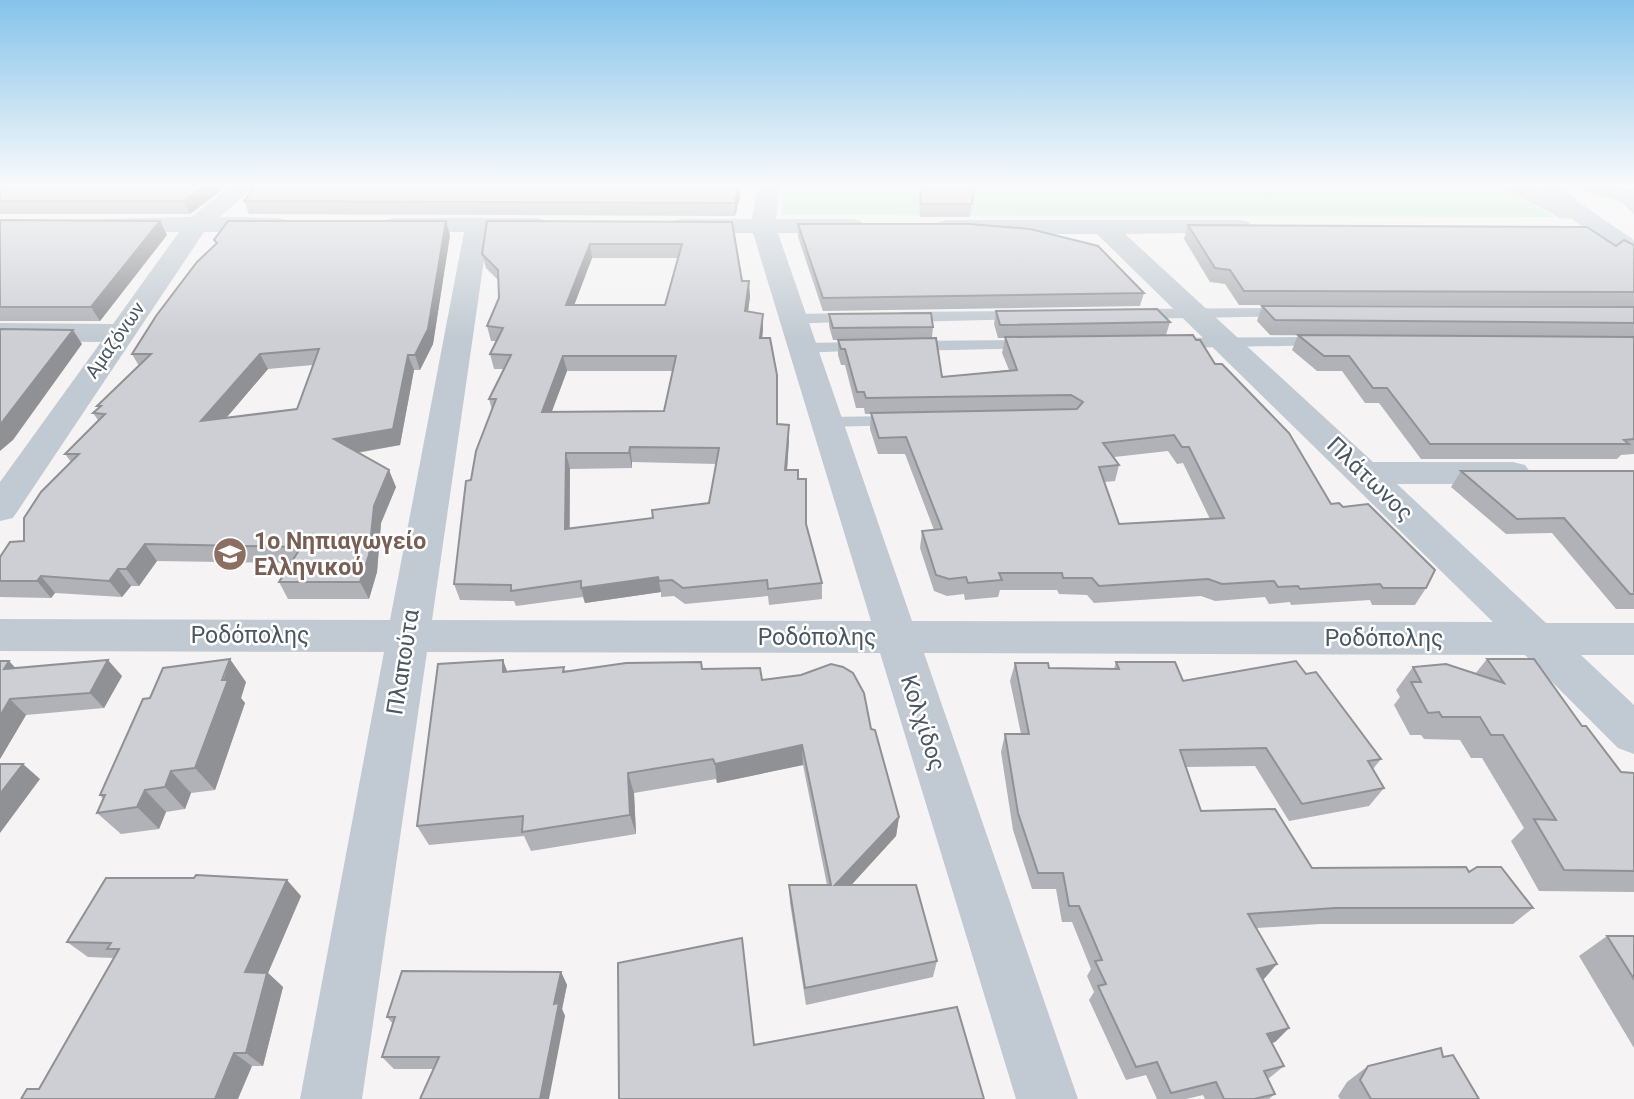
<svg xmlns="http://www.w3.org/2000/svg" width="1634" height="1099" viewBox="0 0 1634 1099" font-family="Roboto,sans-serif">
	<rect width="100%" height="100%" fill="#f5f3f3"/>
	<path fill="#c3f1d5" d="M785 185H1496L1555 217 781 215Z"/>
	<g fill="none" stroke-linecap="round" stroke-linejoin="round">
		<path fill="#c1cad2" fill-rule="evenodd" d="M739 185H764L774 189 768 193Z
			M1615 190H1623L1634 202V214L1615 196Z
			M1287 308 1295 313 1292 316 1133 319 1125 314 1133 309Z
			M1024 311 1029 313V319L902 322 894 317 902 312Z
			M856 313 861 315V321L792 324 784 319 792 314Z
			M1324 337 1330 339V345L1175 348 1167 343 1175 338Z
			M1030 340 1036 342V348L909 351 901 346 909 341Z
			M866 342 872 344V350L801 353 793 348 801 343Z
			M897 416 903 417 906 421 903 425 825 427 816 422 825 417Z"/>
		<path fill="#c1cad2" fill-rule="evenodd" d="M232 185H256L220 217 278 218 287 220 290 225 287 230 278 232H204L13 518 0 521V482L101 342 0 341V323L113 324 179 232 111 231 102 229 99 224 102 219 191 217Z
			M758 185H780L776 219H852L861 221 864 226 861 231 852 233H778L912 621 1493 622 1097 234H947L938 232 935 227 938 222 947 220H1240L1249 222 1252 227 1249 232 1125 234 1373 462H1513L1525 465 1531 473 1525 481 1513 484H1397L1546 623H1634V655H1581L1634 705V754L1618 748 1525 655 924 653 1078 1099H1016L880 653 427 652 362 1099H300L384 652 0 651V619L390 620 464 232H394L385 230 382 225 385 220 394 218H537L546 220 549 225 546 230 488 232 432 620 871 621 753 233H681L672 231 669 226 672 221 681 219H752Z"/>
		<path fill="#c1cbd6" fill-rule="evenodd" d="M1503 185H1531L1538 189 1536 185H1560L1578 202 1634 240V260L1625 257 1572 219 1560 218 1506 190Z
			M1576 185H1611L1634 191V205L1579 190Z"/>
	</g>
	<path fill="#b0b2b7" fill-rule="evenodd" d="M0 185H229L190 214H0Z
		M250 185H739L740 197 735 216 249 214 244 201 252 190Z
		M974 185 970 217H920L919 200 920 187Z
		M0 220 160 221 167 235 100 321H0Z
		M732 222 742 281 750 296 748 312 763 314V328L762 338 777 375V424L789 425V440L787 470 798 479 806 526 822 583V599L769 605 768 596 685 604 674 596 661 597V592L585 603 583 597 516 606 514 601 460 600 454 584 471 480 492 410 489 399 504 369H494L490 354 496 341H491L487 326 499 298V281L486 268 482 254ZM592 258H678L665 305H574ZM567 371H673L664 411H552ZM632 462 717 464 709 503 653 518 570 529V469L632 468Z
		M798 224 1144 293 1140 306 823 311 798 237Z
		M1188 225 1616 246 1634 245V306L1239 305 1225 284 1210 282 1184 239Z
		M450 235 433 344 420 370H414L400 445 358 453 396 487 381 523 377 572 369 599H288L279 582 290 563 157 561 139 586H131L122 597 55 593 51 598 0 597V557L24 541 71 462 65 454 98 420 93 413 99 408 97 406 139 366 132 354 216 244 214 240ZM313 365 297 409 226 418 268 369Z
		M1262 306 1634 307V454L1621 455 1617 459H1421L1379 403H1365L1342 371H1317L1292 350 1298 335 1540 336 1270 335 1257 321Z
		M996 311 1170 322 1166 335 1196 340 1331 504 1426 588 1415 605H1372L1370 600 1291 605 1290 602 1269 604 1265 597 1215 601 1201 596 1094 603 1087 595 1059 594 1057 590H1000L998 597 965 600 964 594 947 596 934 591 920 548 922 531 934 530 905 454H878L870 429 871 414H865L864 408H856L845 365H841L838 355V340H833L829 326V314L933 327 932 338 942 377 1009 370 1002 353 1005 338H998L994 324ZM1168 451 1177 464 1183 463 1210 519 1119 524 1104 482 1115 481 1119 465 1114 457Z
		M1461 471H1634V609H1616L1552 533 1506 534 1451 487Z
		M1487 659 1582 726 1621 772 1634 773V892L1539 891 1511 841 1524 828 1482 758H1471L1460 740 1424 739 1421 735H1410L1394 705 1400 697 1396 690 1413 667 1475 674Z
		M0 661 15 668 122 676 104 708 26 715 0 759Z
		M1116 662 1183 681 1306 674 1381 759 1373 769 1384 788 1369 806 1289 821 1255 766 1186 767 1201 811 1312 868 1469 872 1533 908 1513 924H1320L1257 928 1264 979 1262 980 1289 1028 1275 1042 1272 1043 1284 1066 1268 1079 1275 1094 1269 1099H1205L1203 1095 1186 1099H1157L1146 1075 1126 1080 1089 1000 1094 992 1087 976 1091 969 1072 922H1062L1056 889H1032L1013 830 1001 752 1005 734H1021L1010 681 1015 663 1049 668 1114 669Z
		M702 669 762 680 871 729 899 817 896 836 851 885 937 961 933 977 806 1005 790 903 789 885H827L803 765 717 783 716 779 634 793 636 834 531 851 524 836 429 845 417 826 508 671Z
		M246 682 241 698 245 703 215 790 191 793 185 809 166 812 159 829 121 834 97 813 103 799 100 795Z
		M301 896 268 973 283 987 263 1066H252L39 1089 114 958 88 957 67 942Z
		M1607 936H1634V1048L1579 956Z
		M561 972 567 985 562 1009 565 1016 434 1069H394L382 1057 393 1024 387 1017Z
		M1443 1057 1479 1099H1340L1338 1096 1347 1082 1368 1066Z"/>
	<path fill="#909195" d="M206 185H229L190 214 184 201Z
		M739 185 740 197 735 216V203Z
		M160 221 167 235 100 321 91 307Z
		M446 221 450 235 433 344 420 370 415 355Z
		M590 244 592 258 569 319 566 305Z
		M749 281 750 296 746 326 745 311Z
		M763 314V328L761 352 760 338Z
		M73 330 82 344 13 440 0 451V425Z
		M260 354 268 369 210 437 201 421Z
		M408 355 414 370 400 445 341 455 334 439Z
		M563 356 567 371 546 427 542 412Z
		M789 425V440L786 486 785 470Z
		M630 447 632 462V468L629 453Z
		M566 453 570 469 569 545 565 529Z
		M389 470 396 487 381 523 377 572 369 599 360 582 374 506Z
		M145 544 157 561 139 586 126 569Z
		M118 569 131 586 122 597 109 581Z
		M41 576 55 593 51 598 37 581Z
		M658 577 661 592 585 603 581 588Z
		M230 659 246 682 241 698 245 703 215 790 195 768Z
		M108 660 122 676 104 708 90 693Z
		M503 660 511 681 503 672Z
		M9 661 24 677 4 669Z
		M10 699 26 715 0 759V716Z
		M802 745 803 765 717 783 715 764Z
		M23 764 40 779 0 833V794Z
		M171 771 191 793 185 809 165 787Z
		M628 773 634 793 636 834 630 815Z
		M145 790 166 812 159 829 137 807Z
		M899 817 896 836 835 903V885Z
		M287 880 301 896 268 973 283 987 263 1066 246 1053 245 972Z
		M1277 964 1264 979 1244 984 1257 969Z
		M561 972 567 985 562 1009 565 1016 549 1099H540L554 1004Z
		M1289 1028 1275 1042 1253 1047 1267 1034Z
		M234 1053 252 1066 238 1099H215Z"/>
	<path fill="#cdcfd5" stroke="#909195" stroke-width="2" fill-rule="evenodd" d="M0 185H206L184 201H0Z
		M254 185H739L735 203 244 201 256 186Z
		M924 185H974L972 204H921L920 187H924Z
		M0 220 160 221 91 307H0Z
		M228 221H446L428 329 415 355H408L393 429 334 439 389 470 374 506 369 555 360 582H279L301 547 145 544 126 569H118L109 581 41 576 37 581H0V557L10 542 24 541V518L41 492 79 454H65L105 414 93 413 101 406H97L151 354H132L156 316 197 262 217 243 214 240ZM319 349 297 409 201 421 260 354Z
		M487 221 732 222 742 281H749L745 311 763 314 760 338H770L777 375V424L789 425 785 470H798V479H806V524L822 583 768 589 767 580 683 588 672 580 659 581 658 577 581 588V581L511 591V585L454 584 466 481 471 480 476 451 496 399H489L511 355 490 354 503 328 487 326 499 298 498 270 482 254ZM590 244H682L665 305H566ZM563 356H676L664 411 542 412ZM630 447 719 448 709 503 652 510 653 518 565 529 566 453H629Z
		M798 224H969L1030 229 1098 246 1144 293 823 298Z
		M1188 225 1587 227 1616 246 1624 240 1634 245V292L1244 291 1230 270 1215 268Z
		M1262 306 1634 307V323L1275 320Z
		M1157 309 1170 322 1000 325 996 311Z
		M931 313 933 327 833 328 829 314Z
		M0 329 73 330 0 425Z
		M1193 335 1196 340H1200L1215 364H1222L1289 433 1331 504 1339 503 1343 507 1368 504 1435 570 1426 588H1383L1380 584 1300 589 1298 586 1278 587 1274 581 1222 584 1208 579 1099 586 1092 578H1063L1062 573H999L1002 580 968 583 966 577 949 579 936 575 922 531 942 529 906 437 879 438 871 413 1077 409 1083 402 1071 395 866 398 864 392H857L845 349H841L838 340 936 338 942 377 1017 370 1005 337ZM1174 435 1182 447H1189L1224 518 1119 524 1099 467 1119 465 1103 443Z
		M1298 335 1634 337V439L1624 440 1629 444H1430L1387 388H1373L1349 356H1324Z
		M1461 471H1634V594H1630L1564 518 1517 519Z
		M230 659 222 680H228L195 768 171 771 165 787 145 790 137 807 97 813 105 795H100L143 699 150 698 163 668Z
		M1487 659H1534L1582 726H1586L1621 772 1634 773V871L1564 870 1534 819 1556 820 1503 735H1491L1480 717H1442L1439 712 1428 713 1411 682H1421L1413 667 1446 664 1504 683Z
		M108 660 90 693 10 699 0 716V661H9L4 669Z
		M503 660V672L564 667 563 672 626 663 701 662 702 669 760 668 762 680 801 675 831 664 843 667 853 673 864 693 871 729 875 730 899 817 835 885H916L937 961 805 988 789 885H831L802 745 715 764 713 759 628 773 630 815 522 832 523 816 417 826 438 664Z
		M1296 661 1306 674 1316 672 1381 759 1368 761 1384 788 1302 804 1266 748 1180 750 1201 811 1275 809 1312 868 1466 867 1469 872 1477 867H1501L1533 908H1335L1248 914 1277 964 1257 969 1289 1028 1267 1034 1284 1066 1264 1071 1275 1094 1254 1099H1224L1216 1082 1171 1093 1157 1062 1136 1067 1098 986 1106 984 1095 961 1102 960 1079 906H1069L1063 873H1038L1018 813 1005 734H1029L1015 663H1048L1049 668 1119 669 1116 662H1175L1183 681Z
		M0 764H23L0 794Z
		M196 875 287 880 245 972 267 973 246 1053H234L215 1099H21L27 1089H39L119 949H107L111 943 67 942 106 878H194Z
		M1607 936H1634V979Z
		M742 938 754 1045 957 1007 984 1099H619L618 963Z
		M402 971 561 972 554 1004 559 1003 540 1099H420L439 1057H382L395 1017H387Z
		M1441 1048 1443 1057 1453 1055 1479 1099H1371L1360 1080 1368 1066Z"/>
	<linearGradient id="sky" x2="0" y2="1"><stop stop-color="#85c3ea"/><stop offset="0.55" stop-color="#fafafa"/><stop offset="1" stop-color="#fafafa" stop-opacity="0"/></linearGradient>
	<rect width="1634" height="338" fill="url(#sky)"/>
	<defs>
		<g id="school-disc" transform="scale(1.75)"><circle r="9.5" fill="#8d6e63" stroke="#fff"/><path d="M0-5L7-2L0 1L-7-2ZM-4 1L0 2.5L4 1V4Q0 6-4 4Z" fill="#fff"/></g>
	</defs>
	<g fill-rule="evenodd">
		<use href="#school-disc" x="230" y="554"/>
	</g>
	<g text-anchor="middle" dominant-baseline="central" stroke-width="5" stroke-linejoin="round" paint-order="stroke">
		<g font-size="19" fill="#4a5661" stroke="#fff">
			<text transform="translate(115 340) rotate(-55)">Αμαζόνων</text>
		</g>
		<g font-size="23" fill="#4a5661" stroke="#fff">
			<text transform="translate(1370 479) rotate(44)">Πλάτωνος</text>
			<text x="250" y="635">Ροδόπολης</text>
			<text x="817" y="637">Ροδόπολης</text>
			<text x="1384" y="638">Ροδόπολης</text>
			<text transform="translate(403 662) rotate(-81)">Πλαπούτα</text>
			<text transform="translate(923 723) rotate(72)">Κολχίδος</text>
		</g>
		<g font-size="23" font-weight="bold" fill="#785e54" stroke="#fff" text-anchor="start">
			<text x="254" y="541">1ο Νηπιαγωγείο<tspan x="254" dy="26">Ελληνικού</tspan></text>
		</g>
	</g>
</svg>
